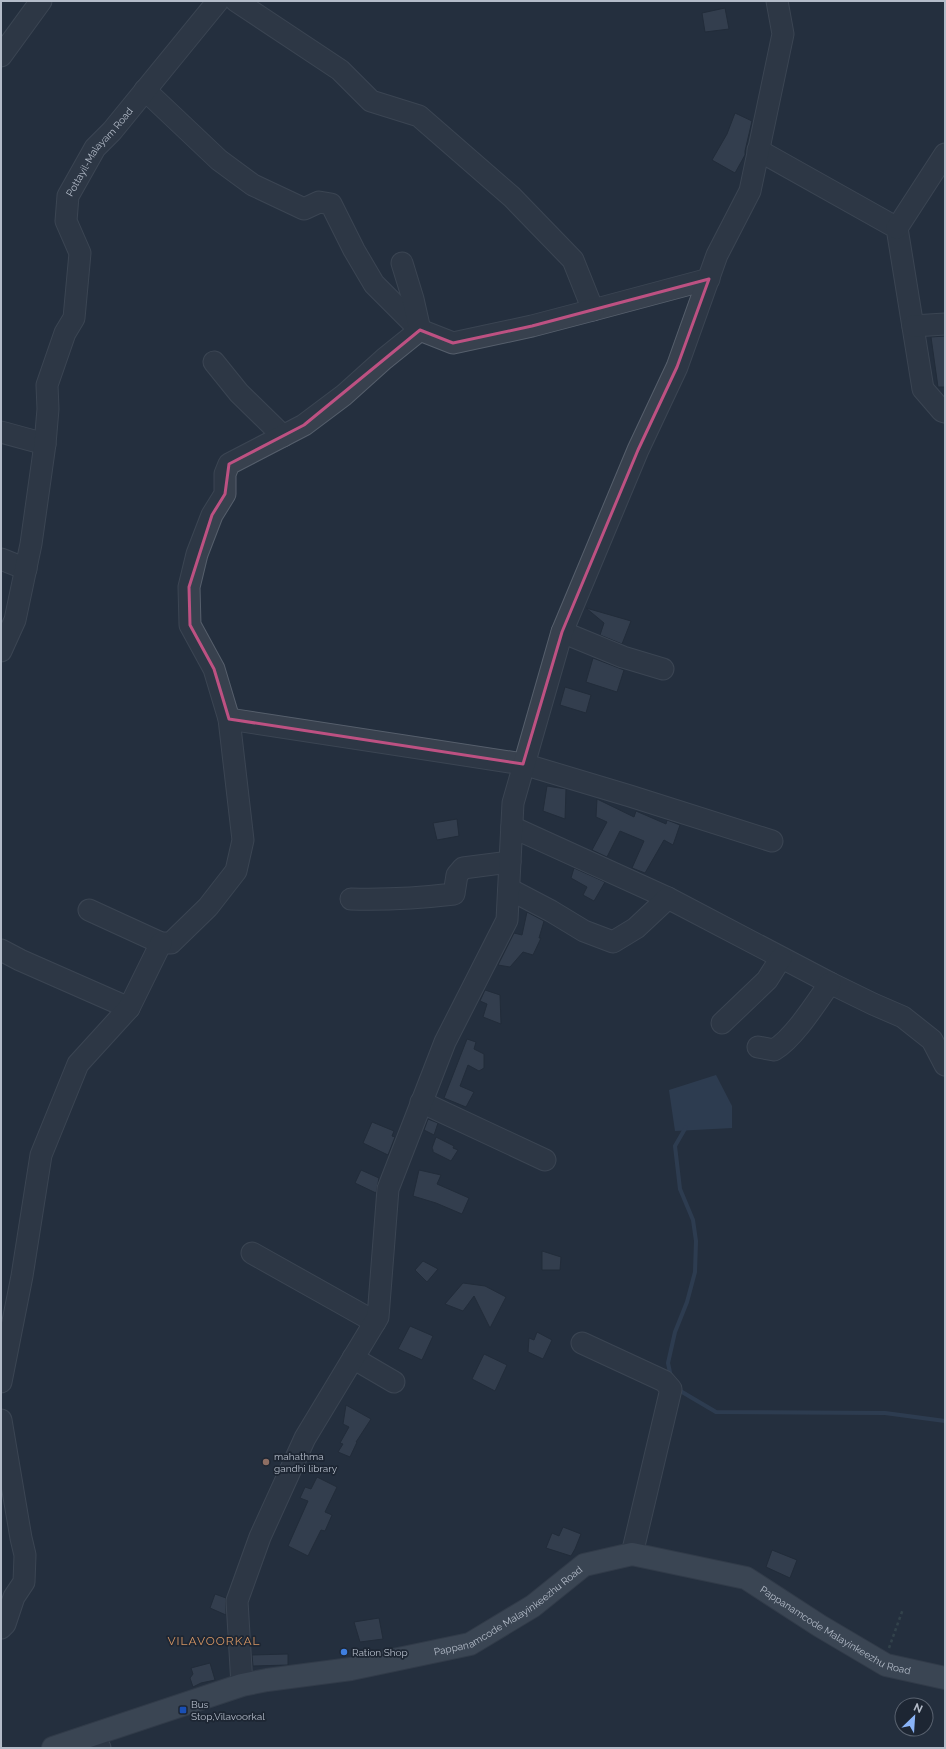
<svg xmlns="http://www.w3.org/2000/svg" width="946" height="1749" viewBox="0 0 946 1749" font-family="Raleway,sans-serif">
	<rect width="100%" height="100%" fill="#242f3e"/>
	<path fill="#394c67" d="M716 1075 732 1106V1128L675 1131 669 1090Z"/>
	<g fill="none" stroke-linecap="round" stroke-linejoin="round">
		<path stroke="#394c67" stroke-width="4" d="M671 1377 668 1363 675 1332 687 1302 695 1272 696 1241 693 1220 680 1189 675 1146 686 1127
			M677 1389 716 1412 885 1413 945 1421"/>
	</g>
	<path fill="#455162" stroke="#1f2835" d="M725 8 729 29 705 32 702 13Z
		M735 113 752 121 745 151V155L735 173 712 160 727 134Z
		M945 336V387H938L931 337Z
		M586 608 631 621 622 644 600 635 604 623Z
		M593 658 624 670 617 692 586 682Z
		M565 687 591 695 586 713 560 705Z
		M547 786 566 789 565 819 543 811Z
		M597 799 634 817 636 811 666 824 667 820 680 825 673 845 664 840 645 873 632 868 644 841 620 831 607 857 592 850 607 822 596 817Z
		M457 819 459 836 437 840 433 823Z
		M574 868 605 882 594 901 583 895 587 887 571 878Z
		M527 912 544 921 539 938H541L533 955 523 952 510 967 498 965 514 933 522 935Z
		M485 990 500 995 501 1024 483 1017 487 1004 480 1001Z
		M467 1039 476 1042 474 1049 484 1054V1068L479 1071 468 1065 460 1086 474 1092 466 1107 444 1098Z
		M428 1119 438 1123 434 1135 424 1130Z
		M372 1122 394 1131 392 1136 395 1137 388 1155 363 1143Z
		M436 1137 454 1146 453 1148 458 1150 451 1161 433 1152V1150L432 1148Z
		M361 1170 379 1178 376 1193 355 1183Z
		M419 1170 441 1175 437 1184 469 1198 462 1214 436 1203 413 1196Z
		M542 1251 561 1257 560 1270H542Z
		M423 1261 438 1269 427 1282 415 1270Z
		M463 1283 485 1286 506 1297 490 1328 474 1296 463 1311 445 1304Z
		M410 1326 433 1336 422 1360 398 1349Z
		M537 1332 552 1340 543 1359 528 1352 529 1338 534 1340Z
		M484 1354 507 1365 495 1391 472 1379Z
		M346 1405 371 1419 356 1442H357L350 1457 338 1452 343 1444 340 1443 349 1427 343 1424Z
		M317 1477 337 1487 325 1512 332 1515 325 1531 321 1530 308 1556 288 1546 308 1501 300 1498 305 1487 311 1489Z
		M563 1527 581 1534 575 1549 571 1556 546 1548 552 1533 559 1536Z
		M772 1550 797 1560 790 1578 766 1567Z
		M215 1594 226 1598V1615L210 1608Z
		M379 1618 383 1639 360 1642 354 1622Z
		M288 1654V1665L253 1666 252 1655Z
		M210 1663 215 1680 201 1683 193 1687 190 1678 193 1674 191 1668Z"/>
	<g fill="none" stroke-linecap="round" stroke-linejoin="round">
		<g stroke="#565f6c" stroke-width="23">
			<g id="minor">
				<path d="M236 1 340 70 371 101 419 116 512 197 573 260 593 310 709 279"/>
				<path d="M1 56 41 1"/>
				<path d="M145 90 219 160 253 185 304 209 319 202 331 204 354 250 374 284 420 330 453 343 532 326 593 310"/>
				<path d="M758 150 897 228 923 389 942 411 945 412"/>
				<path d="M897 228 945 154"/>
				<path d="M913 326 945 324"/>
				<path d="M214 362 239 393 283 436"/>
				<path d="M1 432 45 444"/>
				<path d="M1 559 26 569"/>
				<path d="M562 632 623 657 663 669"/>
				<path id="s1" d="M1 651 15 620 31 544 45 444 48 409 47 385 65 333 74 318 80 253 66 221 68 196 95 148 112 131 218 1"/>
				<path d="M229 719 523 764 630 796 772 841"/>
				<path d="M512 827 668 898"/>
				<path d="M509 889 551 911 584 931 613 942 636 928 668 898 830 983 873 1004 903 1017 932 1040 945 1065"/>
				<path d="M351 899C386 900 420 898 454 894L457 875 463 868 510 862"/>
				<path d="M89 910 161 943H171L208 907 236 871 243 840 229 719 214 669 190 625 189 587 197 554 212 515 225 494V474L229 464 304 425 344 395 384 359 420 330 413 299 402 263"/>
				<path d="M1 950 20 960 129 1008"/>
				<path d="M722 1023 767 980 781 958"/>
				<path d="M758 1047 774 1050C794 1038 816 1003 830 983"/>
				<path d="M421 1102 545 1160"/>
				<path d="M252 1253 375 1322"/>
				<path d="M582 1343 664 1381 671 1389 632 1554"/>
				<path d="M353 1358 394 1382"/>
				<path d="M1 1382 22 1276 41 1155 78 1064 129 1008 161 943"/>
				<path d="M1 1420 21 1538 25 1555 24 1582 14 1597 5 1624 1 1628"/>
				<path d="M242 1685 237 1601 260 1537 305 1438 378 1317 388 1189 445 1042 507 920 513 803 562 632 638 450 677 367 717 255 750 191 783 34 777 1"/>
				<path d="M88 1736 100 1748"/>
			</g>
		</g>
		<g stroke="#414a57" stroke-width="24">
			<g id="major">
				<path id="s2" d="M53 1748 242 1685 267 1680 351 1669 470 1644 533 1606 584 1565 632 1554 746 1578 820 1626 886 1665 945 1678"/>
			</g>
		</g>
		<path stroke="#44595c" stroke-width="2.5" stroke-dasharray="3 3" stroke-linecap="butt" d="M889 1648 903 1609"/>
		<use href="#minor" stroke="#38414e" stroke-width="21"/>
		<use href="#major" stroke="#56606e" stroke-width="22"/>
	</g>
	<path d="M0 0H946V1749H0ZM709 279 677 367 638 450 562 632 523 764 229 719 214 669 190 625 189 587 212 515 225 494 229 464 304 425 420 330 453 343 532 326Z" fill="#242f3e" fill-opacity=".55" fill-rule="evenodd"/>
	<path fill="none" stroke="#bd5182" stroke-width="3" stroke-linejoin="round" d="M709 279 677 367 638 450 562 632 523 764 229 719 214 669 190 625 189 587 212 515 225 494 229 464 304 425 420 330 453 343 532 326Z"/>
	<circle fill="#8d6e63" stroke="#1d2633" stroke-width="1.5" cx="266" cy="1462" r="4"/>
	<circle fill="#3f7fe0" stroke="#1d2633" stroke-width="1.5" cx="344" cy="1652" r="4"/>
	<rect fill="#1a4fb4" stroke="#1d2633" stroke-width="1.5" x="179" y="1706" width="8" height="8" rx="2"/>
	<g text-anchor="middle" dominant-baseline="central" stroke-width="3.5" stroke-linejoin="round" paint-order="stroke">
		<g font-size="10" fill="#b4bcc9" stroke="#1d2633">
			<text stroke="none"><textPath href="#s1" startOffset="524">Pottayil-Malayam Road</textPath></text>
			<text stroke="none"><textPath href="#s2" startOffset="480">Pappanamcode Malayinkeezhu Road</textPath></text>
			<text stroke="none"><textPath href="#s2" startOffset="840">Pappanamcode Malayinkeezhu Road</textPath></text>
		</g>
		<g font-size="10" fill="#b4bcc9" stroke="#1d2633" text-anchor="start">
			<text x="274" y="1456">mahathma<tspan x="274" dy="12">gandhi library</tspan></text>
			<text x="352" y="1652">Ration Shop</text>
			<text x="191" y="1704">Bus<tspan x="191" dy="12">Stop,Vilavoorkal</tspan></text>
		</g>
		<g font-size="12" letter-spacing="1" fill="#d59563" stroke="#1d2633">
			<text x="214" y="1641">VILAVOORKAL</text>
		</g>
	</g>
	<rect width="946" height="1749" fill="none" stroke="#b4bcc9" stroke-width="4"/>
	<g transform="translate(914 1717) rotate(25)"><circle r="19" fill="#1d2633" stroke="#59626f"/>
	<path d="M0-3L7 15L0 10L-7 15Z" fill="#8ab4f8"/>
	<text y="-6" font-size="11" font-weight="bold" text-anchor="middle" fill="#b4bcc9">N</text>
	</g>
</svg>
